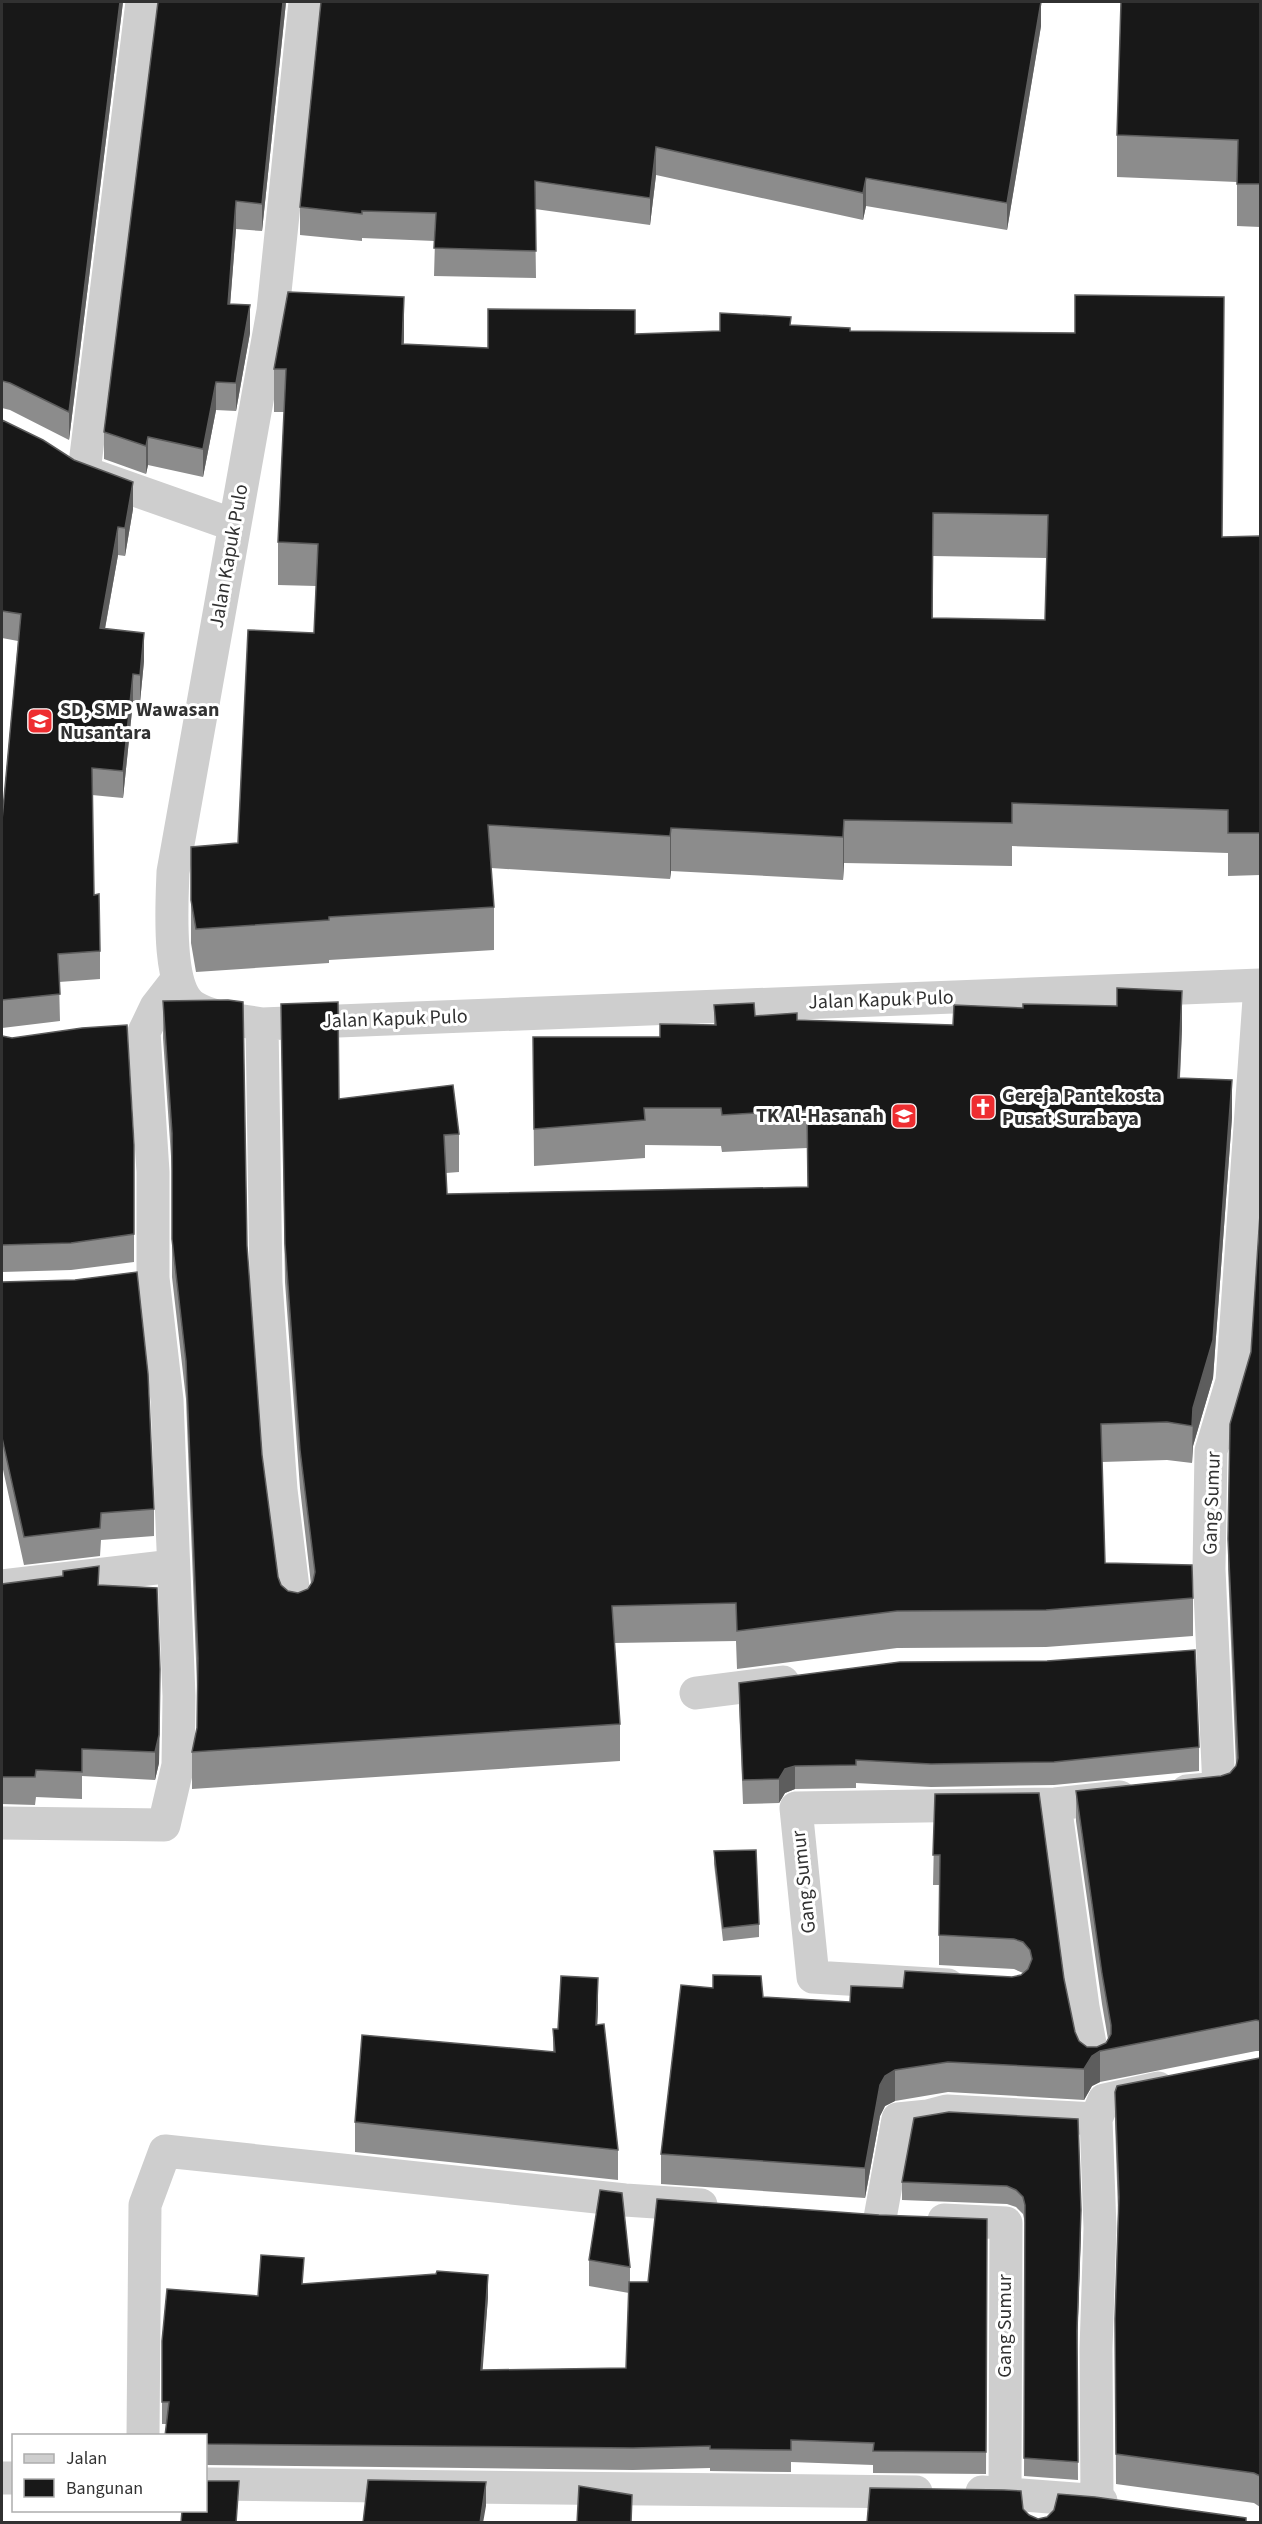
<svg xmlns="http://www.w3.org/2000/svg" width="1262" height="2524" viewBox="0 0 1262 2524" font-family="'Source Sans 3',sans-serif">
	<rect width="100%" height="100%" fill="#fff"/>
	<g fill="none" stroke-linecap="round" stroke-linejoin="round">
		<path stroke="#cecece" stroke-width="33" d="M305 2 273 311 173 872C172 902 166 989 194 1007 214 1019 239 1020 262 1024L1260 985
			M84 472 142 2
			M92 475 234 525
			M262 1024 266 1283 281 1490 296 1612
			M2 1586 173 1566
			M696 1693 783 1682
			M1187 1791 1219 1788 1209 1569 1211 1451 1232 1381 1260 985
			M1055 1804 1083 2007 1093 2059
			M2 1823 164 1825 178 1765 179 1696 167 1400 153 1278V1172L144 1032 156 1007 177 980
			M948 1985 813 1977 796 1808 1055 1804 1120 1797
			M880 2218 898 2119 928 2116 947 2111 1096 2119
			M944 2220 1006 2223 1005 2493
			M143 2436 145 2205 165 2151 625 2200 701 2205
			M2 2478H14
			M206 2484 916 2492
			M982 2492 1101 2501
			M1097 2500 1096 2349 1100 2228 1096 2119 1104 2100 1158 2088"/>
	</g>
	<path fill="#8c8c8c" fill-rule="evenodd" d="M2 2H123L69 440 10 410 2 408Z
		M286 2 262 231 236 229 230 304 250 333 236 411 216 410 203 477 148 465 146 474 104 459V432Z
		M1041 2V26L1007 230 866 206 863 220 656 175 650 225 535 209 536 278 434 276 435 241 362 238V241L300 235V207Z
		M1260 2V227L1237 226V182L1117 177V135Z
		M791 325 850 331 1222 537 1260 536V875L1228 876V853L1012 846V866L844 863 843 880 671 871 670 879 491 868 494 907V950L329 960V963L196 972 191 943V847L238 843 314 633 316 586 278 585V542L284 412H274V369L404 344 488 348 635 334 720 331ZM933 556 1047 558 1045 620 933 618Z
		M2 420 133 509 125 556 118 555 105 629 144 661 140 702 133 701 123 798 92 795 94 895 100 951V979L59 982 60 1021 2 1028V820L18 641 2 638Z
		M163 1001 247 1246 262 1455 278 1577 281 1585 288 1591 298 1593 308 1589 311 1584 300 1488 285 1282 281 1004 339 1099 459 1134V1172L446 1173 447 1194 808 1187 807 1148 722 1152 721 1146 645 1145V1158L534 1166 533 1037H660L714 1025V1005L755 1016 797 1020 953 1025 1182 1029 1180 1078 1232 1117 1213 1378 1193 1446 1192 1463 1167 1460 1102 1462 1105 1563 1193 1598V1636L1046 1647 897 1648 737 1669 736 1641 614 1643 620 1724V1761L192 1789V1752L197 1728V1686L186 1399 172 1277V1171L163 1038Z
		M2 1036 134 1145V1262L71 1270 2 1272Z
		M1260 1214V2051H1256L1100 2082 1092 2086 1084 2100 948 2092 895 2101 885 2106 880 2116 865 2198 661 2184V2154L763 1997 850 2002 903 1988 1012 1977 1021 1975 1023 1973 1014 1969 939 1965V1885H933L935 1794 1064 1979 1075 2032 1079 2041 1087 2047H1097L1106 2043 1108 2039 1102 2004 1076 1821V1791L1221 1776 1230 1773 1236 1766 1228 1569V1539L1251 1352Z
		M2 1282 154 1509V1536L101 1540 100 1556 24 1565 2 1465Z
		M2 1584 99 1586 160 1696 159 1763 155 1780 82 1776V1799L36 1797 35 1805 2 1804Z
		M739 1683 1199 1747V1771L1054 1785 931 1787 856 1783V1788L795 1789 785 1793 779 1803 743 1804 739 1706Z
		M714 1851 759 1924V1937L723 1941 714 1864Z
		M598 2008 597 2024 618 2150V2180L355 2152V2122L553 2051V2029H558Z
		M1260 2058V2507L1254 2503 1116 2484 1115 2319 1118 2213 1115 2122V2092Z
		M914 2118 1081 2228 1077 2345 1078 2480 1024 2476 1025 2223 1023 2214 1016 2207 1007 2204 902 2200V2182Z
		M879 2215 987 2219 986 2474 873 2473V2465L791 2462V2472L710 2471V2468L633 2470 206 2465V2436L167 2424H162V2341L258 2296 304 2284 488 2297 482 2370 626 2368 629 2293 589 2286V2260L630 2267V2282H648Z"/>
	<path fill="#5d5d5d" d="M120 2H123L69 440V412Z
		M283 2H286L262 231V204Z
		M1041 2V26L1007 230V203Z
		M656 147V175L650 225V198Z
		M866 178V206L863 220V193Z
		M236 201V229L228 332V304Z
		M404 297V340L402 387V344Z
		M250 305V333L236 411V383Z
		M216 382V410L203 477V449Z
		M148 437V465L146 474V446Z
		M133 482V509L125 556V528Z
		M118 527V555L100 656V628Z
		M144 633V661L140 702V675Z
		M133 674V701L123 798V771Z
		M844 820V863L843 880V837Z
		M671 828V871L670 879V836Z
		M1182 991V1029L1178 1116V1078Z
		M1232 1080V1117L1213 1378 1193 1446 1192 1463 1193 1408Z
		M160 1696 159 1763 155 1780V1752Z
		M795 1766V1789L785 1793 779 1803V1779L785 1769Z
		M598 1978V2008L596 2055V2025Z
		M1100 2051V2082L1092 2086 1084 2100V2069L1092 2056Z
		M895 2070V2101L885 2106 880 2116 865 2198V2168L880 2085 885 2076Z
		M1081 2210V2228L1077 2348V2331Z
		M488 2275V2297L481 2392V2370Z
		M486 2482V2506L483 2523H480Z"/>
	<path fill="#181818" stroke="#5d5d5d" stroke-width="1.5" fill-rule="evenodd" d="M2 2H120L69 412 10 383 2 381Z
		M158 2H283L262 204 236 201 228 304 250 305 236 383 216 382 203 449 148 437 146 446 104 432Z
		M321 2H1041L1007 203 866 178 863 193 656 147 650 198 535 181 536 251 434 248 436 213 362 211V214L300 207Z
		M1121 2H1260V184H1237L1238 140 1117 135Z
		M288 292 404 297 402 344 488 348V309L635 310V334L720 331V313L791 317 790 325 850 328V331L1075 333V295L1224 297 1222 537 1260 536V833H1228V810L1012 803V823L844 820 843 837 671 828 670 836 488 825 494 907 329 917V920L196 929 191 900V847L238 843 248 630 314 633 318 544 278 542 286 369H274ZM933 513 1048 515 1045 620 932 618Z
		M2 420 43 440 74 460 133 482 125 528 118 527 100 628 144 633 140 675 133 674 123 771 92 768 94 895 99 894 100 951 58 954 60 994 2 1000V820L21 614 2 611Z
		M1117 988 1182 991 1178 1078 1232 1080 1213 1340 1193 1408 1192 1426 1167 1422 1101 1424 1105 1563 1192 1565 1193 1598 1046 1610 897 1611 737 1631 736 1603 612 1606 620 1724 192 1752 197 1728 198 1658 186 1361 172 1239V1133L163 1001 228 1000 243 1002 247 1246 262 1455 278 1577 281 1585 288 1591 298 1593 308 1589 313 1581 315 1572 300 1450 285 1244 281 1004 338 1002 339 1099 453 1085 459 1134 444 1135 447 1194 808 1187 807 1110 722 1115 721 1108H644L645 1120 534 1129 533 1037H660V1024L716 1025 714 1005 754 1003 755 1016 797 1013V1020L953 1025 954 1005 1023 1008V1004L1117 1006Z
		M127 1025 134 1145V1234L71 1243 2 1245V1036L12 1038 82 1028Z
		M1260 1214V2021L1256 2020 1100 2051 1092 2056 1084 2069 948 2062 895 2070 885 2076 880 2085 865 2168 661 2154 681 1985 713 1988V1975L761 1976 763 1997 850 2002 851 1986 903 1988 905 1971 1012 1977 1021 1975 1028 1969 1032 1959 1030 1950 1023 1942 1014 1939 939 1935 940 1855H933L935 1794 1039 1793 1064 1979 1075 2032 1079 2041 1087 2047H1097L1106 2043 1111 2034V2025L1102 1974 1076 1791 1221 1776 1230 1773 1236 1766 1238 1758 1228 1539 1230 1424 1251 1352Z
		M137 1272 148 1374 154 1509 101 1513 100 1528 24 1537 2 1438V1282L75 1280Z
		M99 1566 98 1585 157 1588 160 1669 159 1735 155 1752 82 1749V1772L36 1770 35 1777H2V1584L63 1576V1571Z
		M1195 1650 1199 1747 1054 1762 931 1764 856 1760V1765L795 1766 785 1769 779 1779 743 1780 739 1683 900 1662 1047 1661Z
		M756 1850 759 1924 723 1928 714 1851Z
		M561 1976 598 1978 596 2025 604 2024 618 2150 355 2122 362 2035 555 2052 553 2029H558Z
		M1260 2058V2476L1254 2473 1116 2454 1115 2319 1119 2197 1115 2092 1117 2086Z
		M949 2112 1078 2119 1081 2210 1077 2331 1078 2462 1024 2458 1025 2205 1023 2197 1016 2190 1007 2186 902 2182 914 2118Z
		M600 2190 622 2193 630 2267 589 2260Z
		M657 2199 879 2215 987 2219 986 2452 873 2451 874 2443 791 2440V2450L710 2449V2446L633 2448 206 2444V2436H165L169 2402H162V2341L167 2289 258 2296 261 2255 304 2258 302 2284 436 2274 437 2271 488 2275 481 2370 626 2368 629 2282H648Z
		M368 2480 486 2482 480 2523H363Z
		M206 2481H239L236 2523H181L182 2511H206Z
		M579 2486 632 2495 631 2523H577Z
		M870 2488 1004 2490 1021 2491 1023 2509 1029 2515 1038 2519 1047 2517 1054 2510 1058 2494 1095 2497 1246 2518V2523H867Z"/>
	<defs>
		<g id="school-square" transform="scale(1.35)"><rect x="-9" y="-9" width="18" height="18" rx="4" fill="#ee2d30" stroke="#fff"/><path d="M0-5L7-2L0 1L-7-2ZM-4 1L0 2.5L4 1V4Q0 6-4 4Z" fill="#fff"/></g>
		<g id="church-square" transform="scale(1.35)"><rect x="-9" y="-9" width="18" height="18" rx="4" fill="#ee2d30" stroke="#fff"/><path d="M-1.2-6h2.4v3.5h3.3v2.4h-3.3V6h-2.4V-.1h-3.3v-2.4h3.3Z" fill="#fff"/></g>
	</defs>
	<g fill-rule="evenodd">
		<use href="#school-square" x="40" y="721"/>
		<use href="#church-square" x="983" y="1107"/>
		<use href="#school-square" x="904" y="1116"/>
	</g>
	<g text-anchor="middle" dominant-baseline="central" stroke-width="6" stroke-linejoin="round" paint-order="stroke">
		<g font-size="20" fill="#313131" stroke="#fff">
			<text transform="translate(229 556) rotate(-80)">Jalan Kapuk Pulo</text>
			<text transform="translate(881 1000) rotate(-2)">Jalan Kapuk Pulo</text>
			<text transform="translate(395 1019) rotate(-2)">Jalan Kapuk Pulo</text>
			<text transform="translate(1212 1503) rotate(-88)">Gang Sumur</text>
			<text transform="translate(804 1882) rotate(-96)">Gang Sumur</text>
			<text transform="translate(1005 2326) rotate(-90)">Gang Sumur</text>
		</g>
		<g font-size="20" font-weight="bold" fill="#313131" stroke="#fff" text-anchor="start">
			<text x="60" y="710">SD, SMP Wawasan<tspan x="60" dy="23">Nusantara</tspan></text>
			<text x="1002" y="1096">Gereja Pantekosta<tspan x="1002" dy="23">Pusat Surabaya</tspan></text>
			<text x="884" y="1116" text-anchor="end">TK Al-Hasanah</text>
		</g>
	</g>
	<rect width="1262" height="2524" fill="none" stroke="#313131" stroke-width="6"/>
	<rect x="12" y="2434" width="195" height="78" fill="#ffffff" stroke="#adadad" stroke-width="1.5"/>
	<rect x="24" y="2454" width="30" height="9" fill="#cecece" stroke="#adadad" stroke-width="1.5"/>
	<text x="66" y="2464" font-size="18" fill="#313131">Jalan</text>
	<rect x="24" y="2479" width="30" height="18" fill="#181818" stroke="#adadad" stroke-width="1.5"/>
	<text x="66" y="2494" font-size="18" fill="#313131">Bangunan</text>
</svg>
